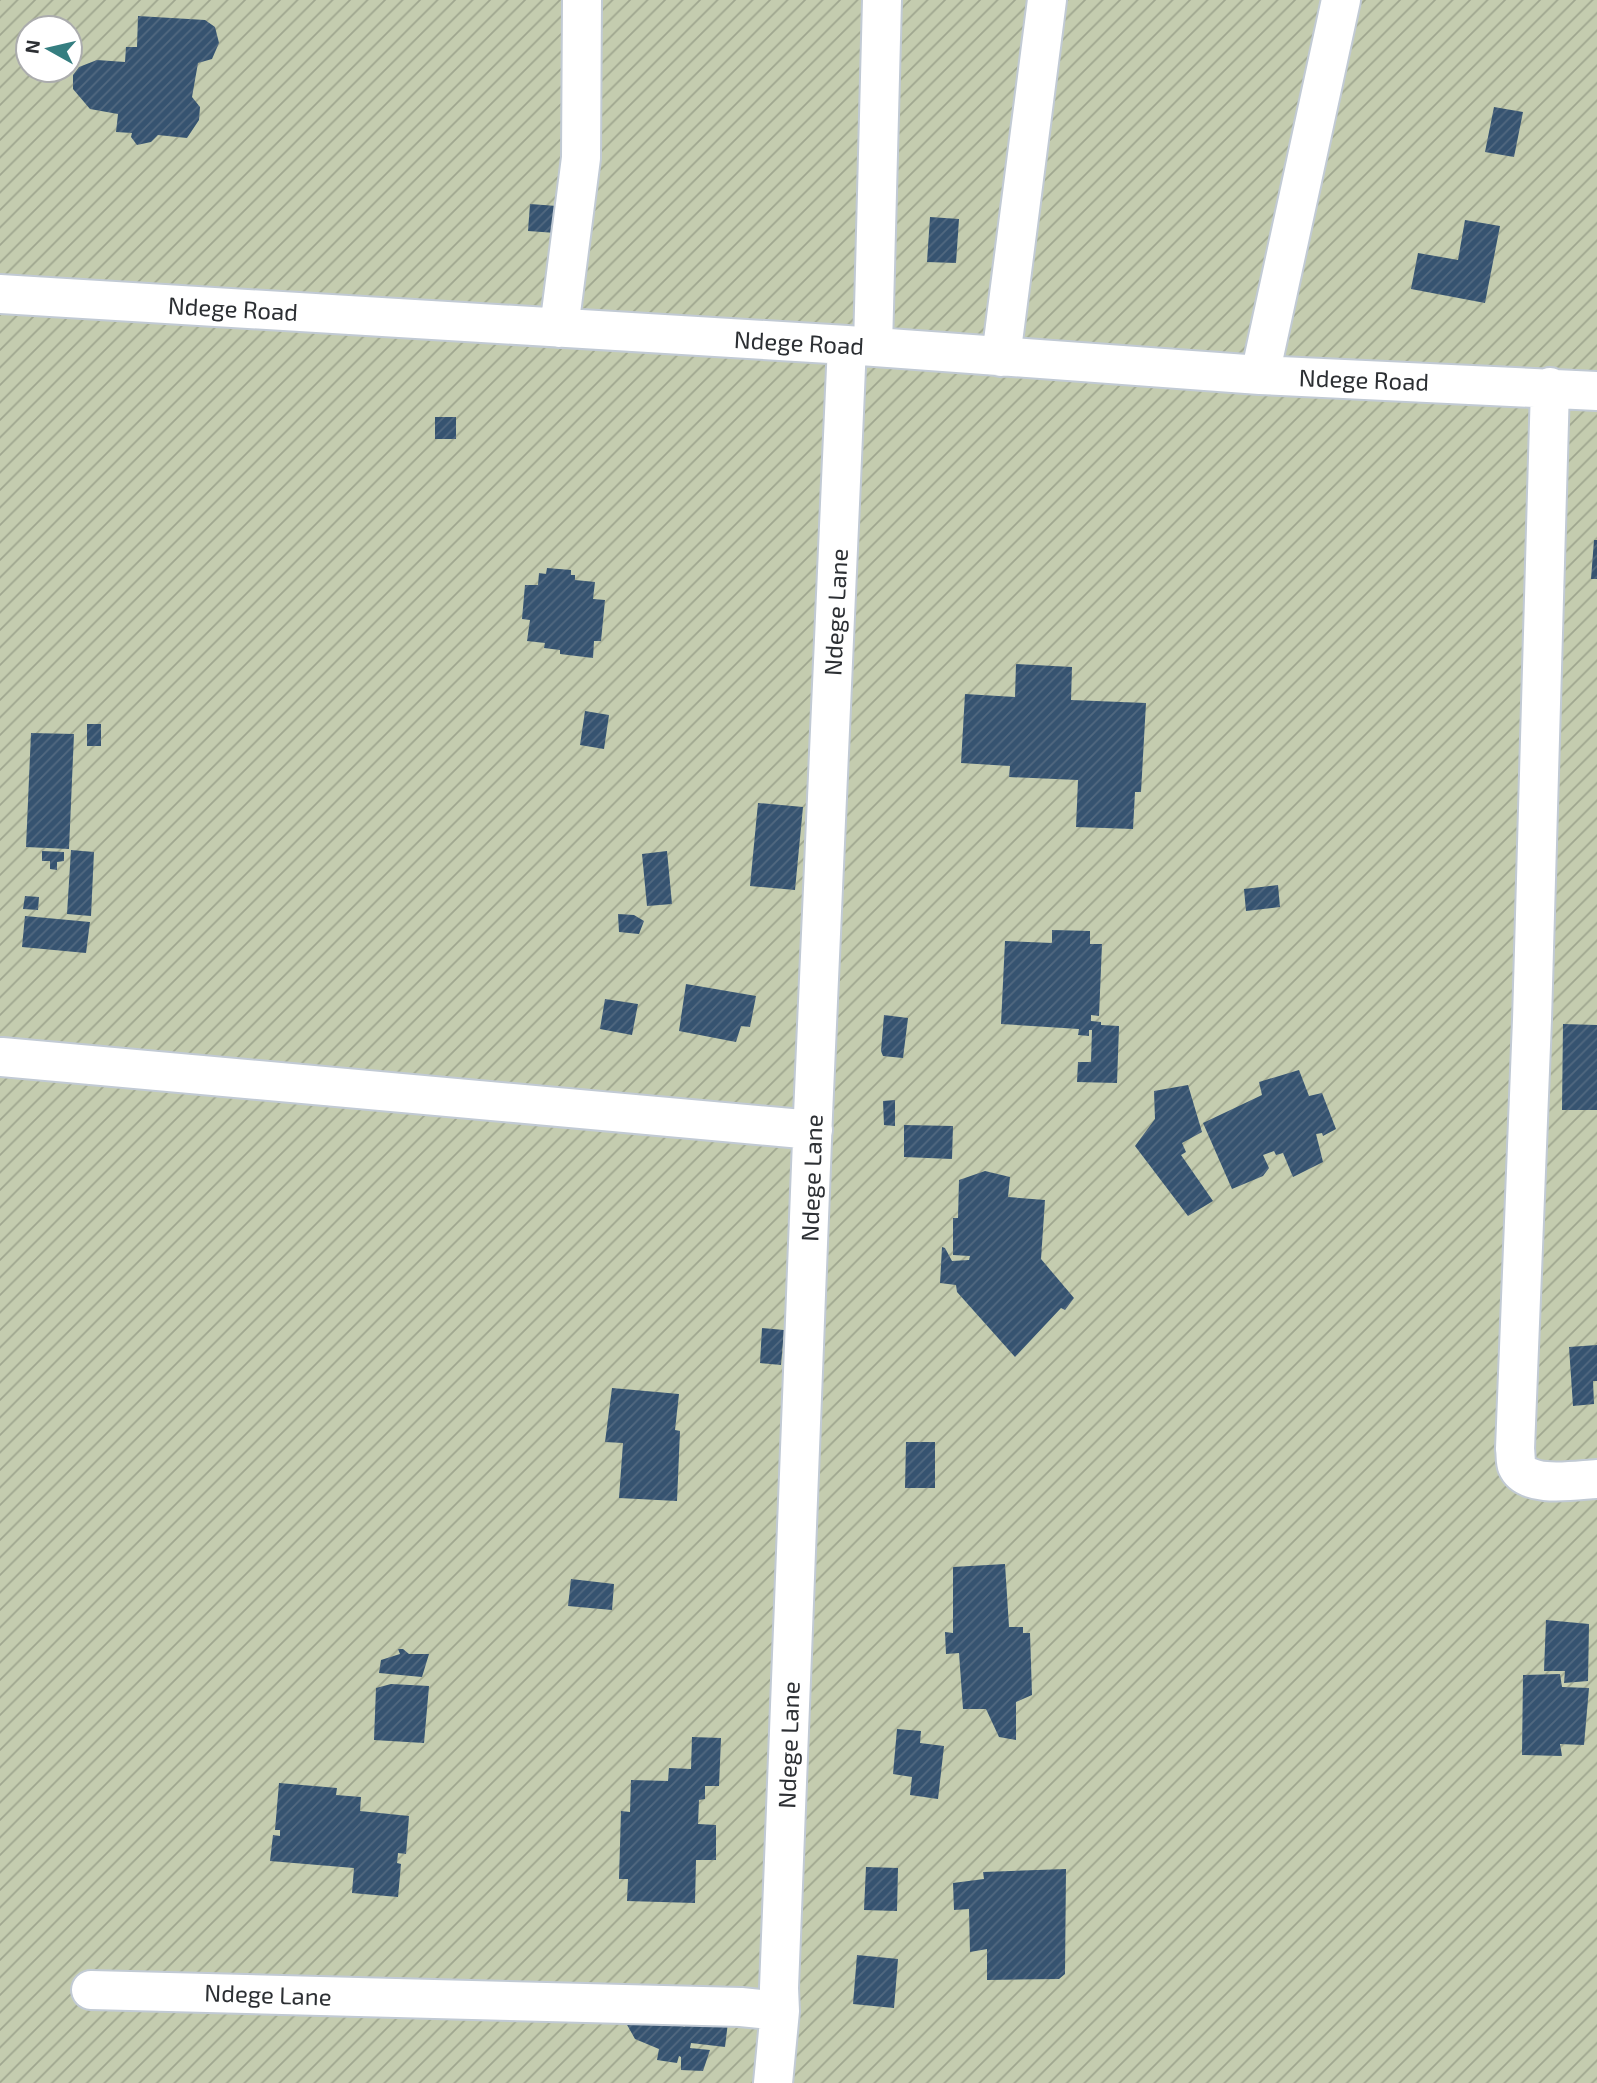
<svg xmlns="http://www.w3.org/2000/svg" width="1597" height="2083" viewBox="0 0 1597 2083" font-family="'Exo 2',sans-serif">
	<defs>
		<pattern id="garden-furrows" width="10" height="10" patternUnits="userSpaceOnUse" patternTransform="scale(1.75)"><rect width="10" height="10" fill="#c4ccaf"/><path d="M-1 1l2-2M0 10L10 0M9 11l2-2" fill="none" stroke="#9fa68f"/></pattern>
		<pattern id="building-hatch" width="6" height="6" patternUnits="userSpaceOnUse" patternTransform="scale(1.75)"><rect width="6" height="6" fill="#365370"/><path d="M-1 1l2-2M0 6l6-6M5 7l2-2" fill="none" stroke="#526980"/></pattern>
	</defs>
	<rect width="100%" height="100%" fill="#fafbfd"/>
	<path fill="url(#garden-furrows)" fill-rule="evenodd" d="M0 0H1597V2083H0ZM28 28H70V70H28Z"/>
	<path fill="url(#building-hatch)" d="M138 16 205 20 215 27 219 43 212 59 198 63 192 97 200 107 199 120 187 138 158 135 151 142 137 145 131 137 132 133 116 132 118 114 90 109 73 89V75L79 67 97 60 125 62 126 47H137Z
		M1494 107 1523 112 1514 157 1485 152Z
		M530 204 557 206 556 233 528 231Z
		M930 217 959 219 956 263 927 262Z
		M1465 220 1500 226 1485 303 1411 289 1418 253 1458 260Z
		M435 417H456V439H435Z
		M1594 540H1597V579H1591Z
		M547 568 571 570V575H575V580L595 582 593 599 605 600 601 641H594L593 658 560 654V650L544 648 545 643 527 641 530 620 522 619 525 585H538L539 573 546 574Z
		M1016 664 1072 667 1071 700 1146 703 1141 792H1135L1133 829 1076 827 1078 780 1009 777 1010 766 961 763 965 694 1015 697Z
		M585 711 609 715 604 749 580 745Z
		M87 724H101V746H87Z
		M31 733 74 734 69 849 26 847Z
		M758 803 803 807 795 890 750 886Z
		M71 850 94 852 91 916 67 914Z
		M42 851 64 852V861L57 862V870L50 869V861H42Z
		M667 851 672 904 647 906 642 854Z
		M1278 885 1280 907 1246 911 1244 889Z
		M25 896 39 897 38 910 23 909Z
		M618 914 634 915 644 921 639 934 619 932Z
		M25 916 90 922 86 953 22 947Z
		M1052 930 1090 931V944H1102L1099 1016 1091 1015V1021L1101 1022V1025L1119 1026 1117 1083 1077 1082 1078 1062H1091L1092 1030H1089V1036L1078 1035 1079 1029 1001 1024 1005 941 1052 943Z
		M686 984 756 996 750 1027 741 1026 736 1042 679 1031Z
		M605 999 638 1004 632 1035 600 1029Z
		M884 1015 908 1018 903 1058 883 1056 881 1051Z
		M1563 1024 1597 1025V1110H1562Z
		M1299 1070 1309 1096 1322 1093 1336 1129 1323 1136 1322 1133 1316 1134 1323 1162 1293 1177 1283 1153 1276 1155 1274 1151 1263 1155 1269 1168 1263 1176 1232 1189 1203 1123 1262 1095 1259 1082Z
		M1188 1085 1202 1132 1182 1143 1186 1152 1181 1155 1213 1201 1188 1216 1135 1146 1155 1119 1154 1091Z
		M895 1100V1126L884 1125 883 1101Z
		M904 1125 953 1126 952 1159 904 1157Z
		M985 1171 1010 1177 1008 1197 1045 1200 1041 1259 1074 1298 1065 1310 1061 1308 1015 1357 957 1292 956 1285 940 1283 942 1247 945 1248 952 1261 969 1260 970 1256 953 1255V1218H958L959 1180Z
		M762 1328 784 1330 781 1365 760 1363Z
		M1597 1345V1381H1593L1594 1404 1573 1406 1569 1347Z
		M612 1388 679 1394 675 1430 680 1431 677 1501 619 1498 623 1443 605 1442Z
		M906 1442H935V1488H905Z
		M1005 1564 1009 1627H1023V1633H1030L1032 1695 1016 1702V1740L999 1737 986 1709H963L959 1653 946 1654 945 1632 953 1633V1567Z
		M571 1579 614 1584 612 1610 568 1606Z
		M1546 1620 1589 1624 1588 1681 1564 1683 1565 1671H1544Z
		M398 1649H403L409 1654H429L422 1677 379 1673 381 1660 400 1654Z
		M1560 1674 1562 1687 1589 1688 1584 1745 1560 1744 1562 1756 1522 1755 1523 1675Z
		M391 1684 429 1686 424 1743 374 1740 376 1688Z
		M897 1729 921 1731 920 1743 944 1746 938 1799 910 1795 912 1777 893 1774Z
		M692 1737 721 1738 719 1786H705V1799L699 1800 698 1824 716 1825V1860H696L695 1903 627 1901 628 1879H619L621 1811 630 1812 631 1780 668 1781 669 1768 691 1769Z
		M279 1783 337 1788 336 1795 361 1797 360 1811 409 1816 406 1854 398 1853 397 1863 401 1864 398 1897 352 1893 354 1868 270 1861 273 1835 280 1836V1830H275Z
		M866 1867 898 1868 897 1911 864 1910Z
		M1066 1869 1065 1974 1059 1979 987 1980V1949L970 1952 969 1909 954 1910 953 1883 984 1879 983 1872Z
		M857 1955 898 1959 894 2008 853 2004Z
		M729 2014 725 2047 691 2043 690 2048 710 2050 703 2071 681 2070V2057L679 2056 677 2063 657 2060 659 2049 635 2039 626 2023 677 2018 684 2027 687 2025Z"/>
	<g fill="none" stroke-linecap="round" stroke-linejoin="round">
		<g stroke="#c1cad4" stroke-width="42">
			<path id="minor" d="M0 294 847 345 1260 375 1597 391
				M559 328 581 158 582 0
				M873 347 882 0
				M1001 357 1047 0
				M1260 375 1341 0
				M1550 387 1532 1020 1515 1449C1516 1454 1515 1461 1517 1466 1527 1489 1576 1480 1597 1479
				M2 1057 813 1130
				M91 1990 741 2007 780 2011
				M773 2083 780 2011 779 1988 813 1115 847 345"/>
		</g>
		<use href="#minor" stroke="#fff" stroke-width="38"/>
	</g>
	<g text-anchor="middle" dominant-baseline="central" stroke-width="7" stroke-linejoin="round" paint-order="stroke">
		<g font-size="24" fill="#2c2f33" stroke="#fff">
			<text transform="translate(233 308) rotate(3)">Ndege Road</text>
			<text transform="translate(799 342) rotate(3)">Ndege Road</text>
			<text transform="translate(1364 379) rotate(2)">Ndege Road</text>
			<text transform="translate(835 612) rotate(-87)">Ndege Lane</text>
			<text transform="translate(811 1178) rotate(-88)">Ndege Lane</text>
			<text transform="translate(788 1745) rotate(-88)">Ndege Lane</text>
			<text transform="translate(268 1994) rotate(2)">Ndege Lane</text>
		</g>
	</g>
	<g transform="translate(49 49) rotate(278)"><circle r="33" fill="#ffffff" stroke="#abacad" stroke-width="2"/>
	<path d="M0-5L12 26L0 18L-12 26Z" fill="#357e80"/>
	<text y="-10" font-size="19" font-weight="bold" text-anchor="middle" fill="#2c2f33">N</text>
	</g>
</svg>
